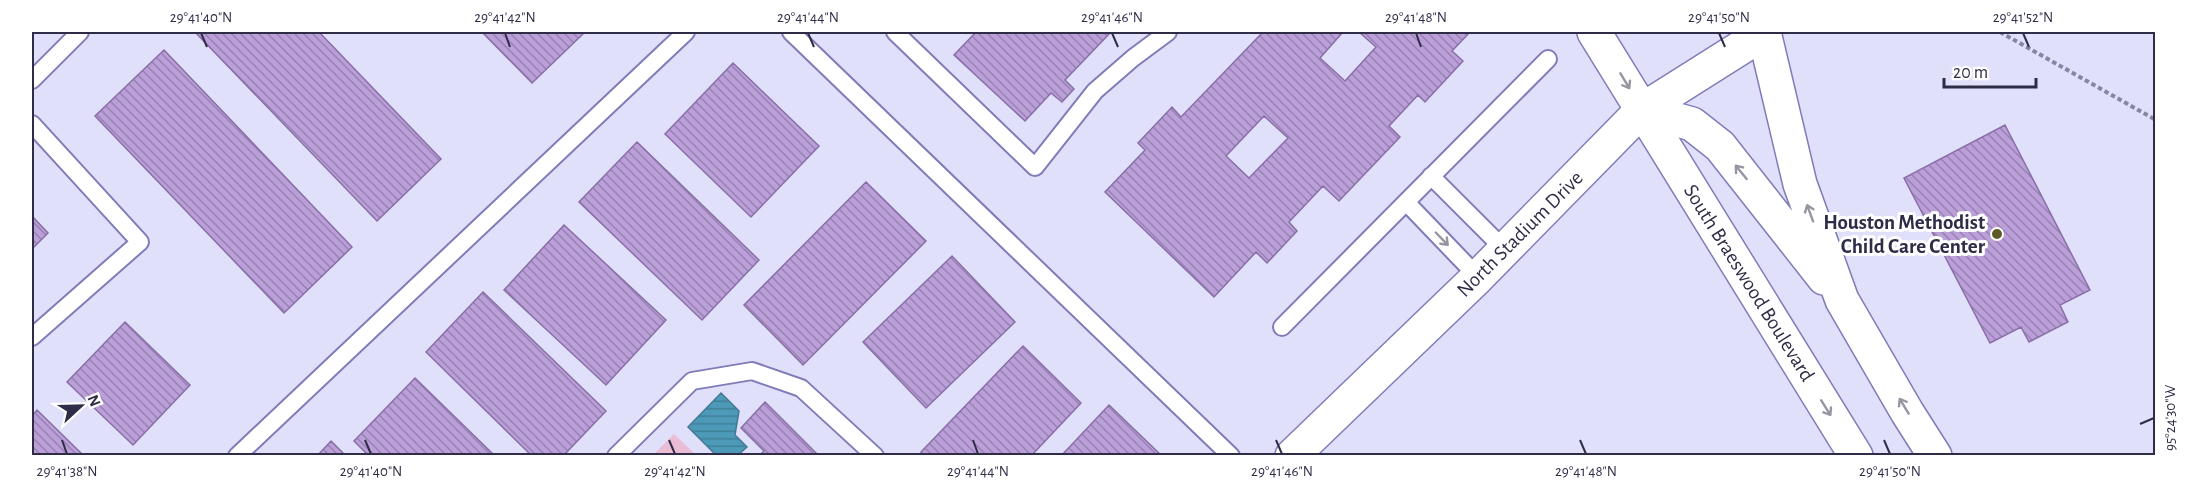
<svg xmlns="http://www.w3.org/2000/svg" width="2187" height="487" viewBox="0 0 2187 487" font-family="'Alegreya Sans',sans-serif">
	<defs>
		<pattern id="water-rules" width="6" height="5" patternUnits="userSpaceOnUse" patternTransform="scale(1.5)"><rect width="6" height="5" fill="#4d9ab8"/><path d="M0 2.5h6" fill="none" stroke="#407e97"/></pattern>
		<pattern id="building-back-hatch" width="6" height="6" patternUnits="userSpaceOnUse" patternTransform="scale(1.5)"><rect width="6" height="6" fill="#ba9fd9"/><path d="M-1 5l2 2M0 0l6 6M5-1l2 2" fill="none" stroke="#9882b2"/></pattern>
	</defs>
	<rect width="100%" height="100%" fill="#e0e0fb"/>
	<path fill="#eabdd5" d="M674 434 696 455H653Z"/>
	<path fill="url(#water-rules)" stroke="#447996" stroke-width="1.5" d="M721 393 739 411 735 435 747 447 738 455H716L688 427Z"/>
	<path fill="url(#building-back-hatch)" stroke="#896ea7" stroke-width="1.5" fill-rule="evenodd" d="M195 32H319L441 159 377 221Z
		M482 32H585L532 83Z
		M976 32H1111L1065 80 1074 89 1062 102 1051 93 1025 121 954 55Z
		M1263 32H1343L1320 58 1345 81 1376 47 1359 32H1470L1452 51 1463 61 1425 102 1418 95 1389 126 1400 137 1339 201 1323 186 1289 222 1297 231 1267 263 1256 252 1214 297 1105 192 1145 150 1138 143 1172 107 1181 117ZM1264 116 1288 138 1249 178 1226 156Z
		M164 50 352 247 284 313 95 116Z
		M733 63 819 146 751 217 665 134Z
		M2005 125 2090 290 2060 305 2068 322 2029 342 2021 327 1990 343 1904 178Z
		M637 142 759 260 702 320 579 202Z
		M866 182 926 241 803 365 744 305Z
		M32 216 48 233 32 249Z
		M564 225 666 320 606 385 504 290Z
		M952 256 1015 322 926 408 863 342Z
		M483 292 606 411 563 456H532L426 352Z
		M125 322 190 385 133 445 67 382Z
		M1023 346 1081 403 1031 456H925L921 452Z
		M415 378 495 456H369L354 441Z
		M765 402 819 456H759L764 451 741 428Z
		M1109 405 1162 456H1061Z
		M37 410 84 456H32V416Z
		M331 441 346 456H317Z"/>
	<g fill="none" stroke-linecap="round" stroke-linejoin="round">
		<g stroke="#7f7cb8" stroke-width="20">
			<path id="lane" d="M791 32 1231 456
				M895 32 1035 167 1095 91 1133 58 1168 32
				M32 80 80 32
				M32 124 140 242 32 337
				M1431 176 1505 250
				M1406 202 1478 277
				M1282 327 1548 59
				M237 456 686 32
				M616 456 692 381 752 371 801 388 875 456"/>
		</g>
		<g stroke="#7f7cb8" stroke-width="36">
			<path id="secondary" d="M1594 32 1856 456
				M1764 32 1800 184 1842 300 1907 412 1935 456
				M1642 110 1692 124 1720 146 1824 278
				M1292 456 1478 277 1642 110 1764 33"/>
		</g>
		<path stroke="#8786a1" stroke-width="4" stroke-dasharray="4.5 3" stroke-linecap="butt" d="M2000 32 2156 120"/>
		<use href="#lane" stroke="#fff" stroke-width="16"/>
		<use href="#secondary" stroke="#fff" stroke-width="33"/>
	</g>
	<defs><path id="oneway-shaft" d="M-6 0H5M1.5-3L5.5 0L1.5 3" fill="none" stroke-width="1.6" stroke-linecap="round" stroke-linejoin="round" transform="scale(1.5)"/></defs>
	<g stroke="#9696a2">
		<use href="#oneway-shaft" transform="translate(1625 81) rotate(59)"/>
		<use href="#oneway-shaft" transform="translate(1741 172) rotate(-129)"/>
		<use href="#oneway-shaft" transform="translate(1810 213) rotate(-110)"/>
		<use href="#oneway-shaft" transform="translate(1442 239) rotate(46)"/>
		<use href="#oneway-shaft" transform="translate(1904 406) rotate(-121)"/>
		<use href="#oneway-shaft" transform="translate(1826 408) rotate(58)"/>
	</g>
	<path fill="none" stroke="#2e2c46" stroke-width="2" d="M201 33 207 47M505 33 510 47M808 33 814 47M1112 33 1118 47M1416 33 1421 47M1719 33 1725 47M2023 33 2029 47M2140 424 2154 418M62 440 67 454M365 440 371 454M669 440 675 454M973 440 978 454M1276 440 1282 454M1580 440 1586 454M1884 440 1890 454"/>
	<circle fill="#5e5a27" stroke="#fff" stroke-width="2" cx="1997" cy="234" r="6"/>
	<g text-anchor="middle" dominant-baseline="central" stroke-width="6" stroke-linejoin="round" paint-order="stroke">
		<g font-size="21" font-weight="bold" fill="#2e2c46" stroke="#fff" text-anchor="end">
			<text x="1985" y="222">Houston Methodist<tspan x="1985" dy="24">Child Care Center</tspan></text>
		</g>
		<g font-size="21" fill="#2e2c46" stroke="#fff">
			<text transform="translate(1520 234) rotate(-45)">North Stadium Drive</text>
			<text transform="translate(1749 283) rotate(58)">South Braeswood Boulevard</text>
		</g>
	</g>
	<rect width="2187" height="487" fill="none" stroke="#ffffff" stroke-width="66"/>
	<g transform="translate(81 406) rotate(68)" stroke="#ffffff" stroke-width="4.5" paint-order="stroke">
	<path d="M0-4.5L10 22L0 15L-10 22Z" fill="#2e2c46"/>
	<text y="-9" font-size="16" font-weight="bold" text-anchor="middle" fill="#2e2c46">N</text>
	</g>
	<path d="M1944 78v9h92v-9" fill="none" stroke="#2e2c46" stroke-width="3"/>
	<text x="1953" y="78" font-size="18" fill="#2e2c46" stroke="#ffffff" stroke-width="4.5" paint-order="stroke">20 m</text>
	<rect x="33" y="33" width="2121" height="421" fill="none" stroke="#2e2c46" stroke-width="2"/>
	<g font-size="15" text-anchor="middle" fill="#2e2c46">
		<text x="201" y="22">29°41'40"N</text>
		<text x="505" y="22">29°41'42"N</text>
		<text x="808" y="22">29°41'44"N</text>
		<text x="1112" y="22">29°41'46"N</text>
		<text x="1416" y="22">29°41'48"N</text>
		<text x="1719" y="22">29°41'50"N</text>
		<text x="2023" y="22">29°41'52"N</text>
		<text transform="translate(2170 418) rotate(-90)" y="5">95°24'30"W</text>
		<text x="67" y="476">29°41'38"N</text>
		<text x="371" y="476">29°41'40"N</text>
		<text x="675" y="476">29°41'42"N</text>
		<text x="978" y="476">29°41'44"N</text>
		<text x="1282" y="476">29°41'46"N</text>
		<text x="1586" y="476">29°41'48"N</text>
		<text x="1890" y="476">29°41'50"N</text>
	</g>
</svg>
